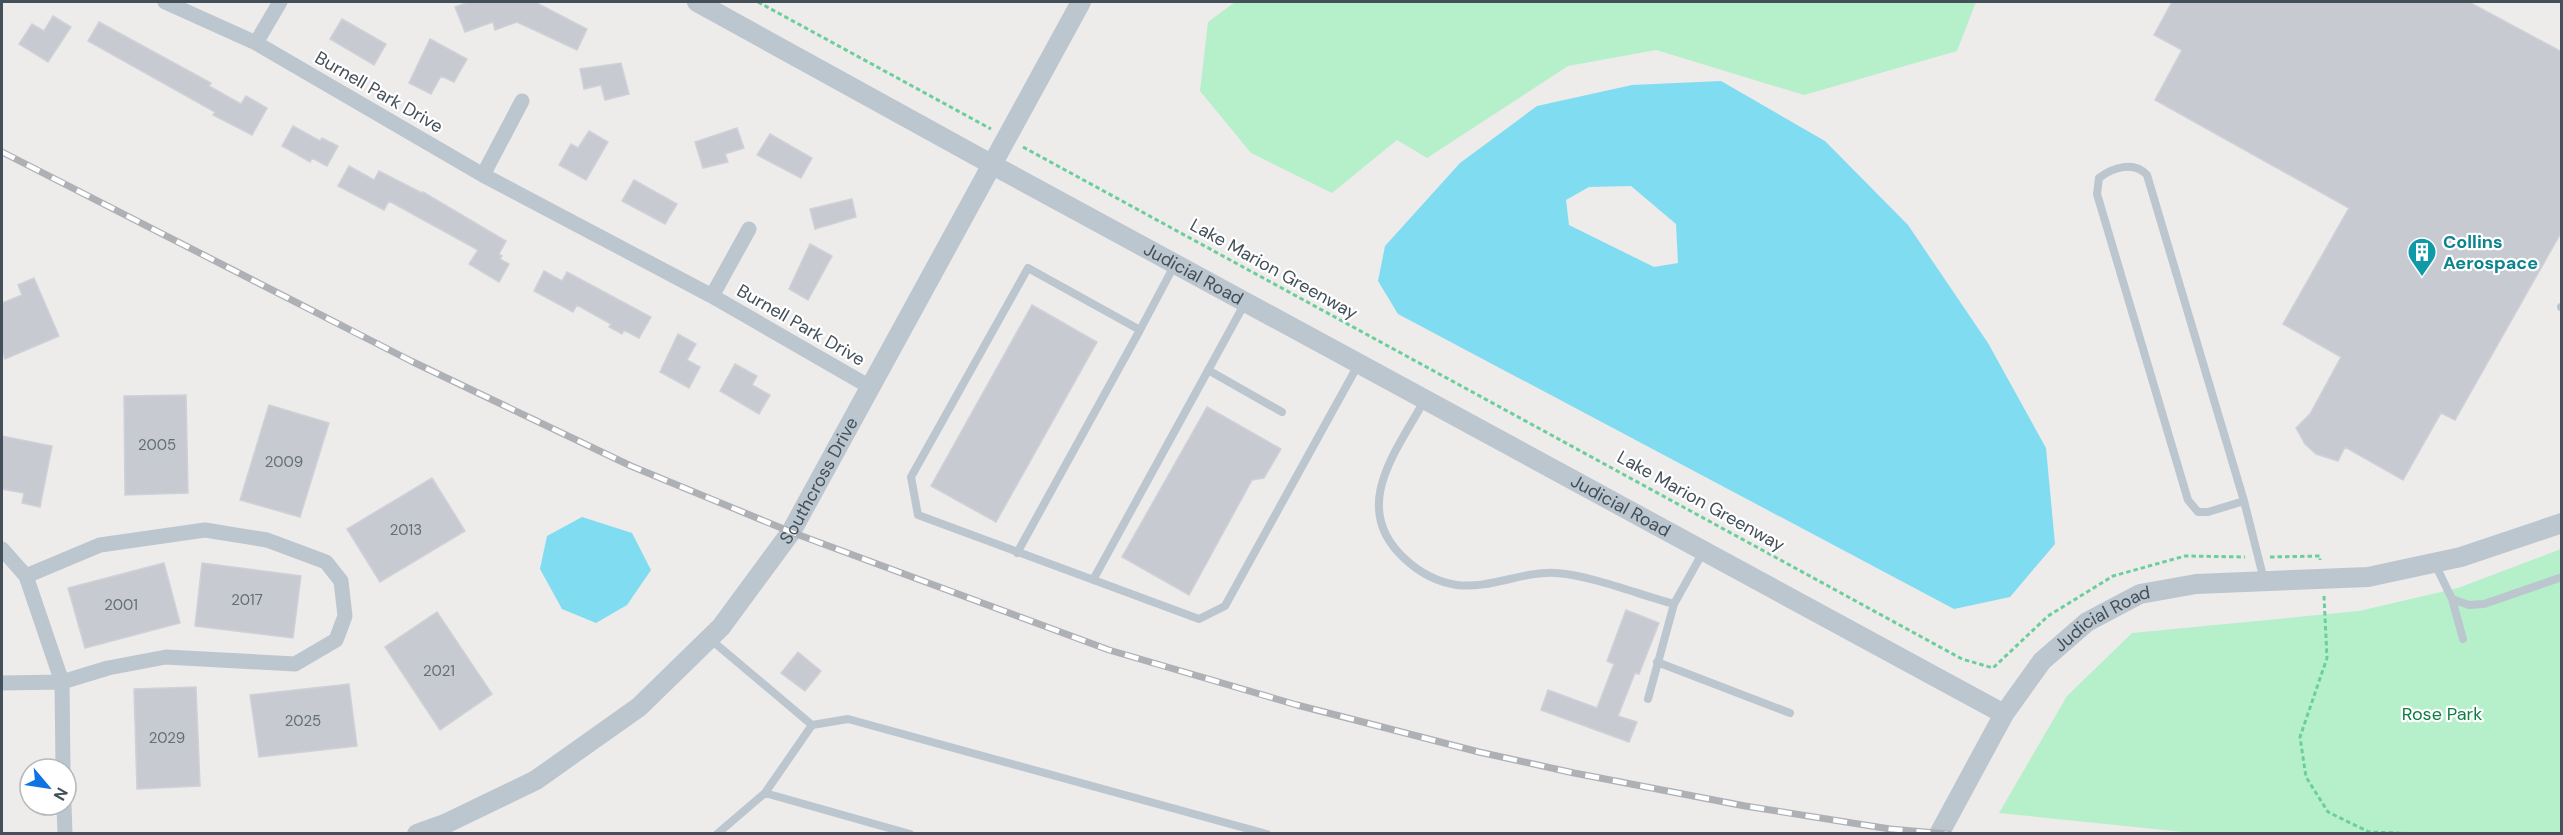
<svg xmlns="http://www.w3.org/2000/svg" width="2563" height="835" viewBox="0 0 2563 835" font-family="'DM Sans',sans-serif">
	<rect width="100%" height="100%" fill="#eeebeb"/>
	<path fill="#b5f0ca" d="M1235 2H1976L1957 51 1804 95 1656 50 1568 66 1427 158 1397 140 1332 193 1251 153 1200 91 1208 22Z
		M2561 549V833L2203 834 1999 813 2067 696 2132 633 2359 611 2458 588Z"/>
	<path fill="#80dcf0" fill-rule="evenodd" d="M1721 81 1825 141 1908 225 1988 343 2046 448 2055 544 2010 597 1954 609 1398 314 1378 281 1385 246 1460 163 1537 106 1632 85ZM1631 186 1676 224 1678 263 1654 267 1569 225 1566 200 1589 187Z
		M582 517 632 533 651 570 627 605 596 623 562 609 540 569 547 536Z"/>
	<path fill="#c7cad1" stroke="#cfd1d8" stroke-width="1.5" d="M469 2H535L587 29 577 50 517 22 495 30 493 22 465 32 455 7Z
		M2172 2H2469L2562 52V231L2455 420 2441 413 2403 480 2345 447 2338 461 2316 454 2305 444 2296 428 2310 414 2341 357 2283 324 2349 208 2155 100 2182 50 2154 35Z
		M53 16 71 27 48 62 19 44 32 24 44 31Z
		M342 19 386 44 374 65 330 39Z
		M99 22 211 83 209 86 241 104 246 96 267 108 252 135 213 115 215 112 88 41Z
		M430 39 467 59 454 82 441 76 431 94 409 83Z
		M621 63 629 94 605 100 601 85 584 89 580 69Z
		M293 126 320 141 322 138 338 146 327 166 312 158 310 162 282 146Z
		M737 128 744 148 725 154 728 162 703 168 695 142Z
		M589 131 608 142 586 180 559 165 571 144 578 148Z
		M770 134 812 158 801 178 757 155Z
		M349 166 374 180 379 171 422 193 423 192 506 241 499 254 502 256 500 259 509 264 499 282 469 264 478 250 389 201 384 210 338 186Z
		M634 180 677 204 665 224 622 201Z
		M852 199 856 217 815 229 810 209Z
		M810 244 832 256 808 300 789 289Z
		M544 271 562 281 567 272 651 317 639 338 624 330 622 334 609 327 611 324 577 305 573 312 534 291Z
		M34 278 59 336 5 359 2 350V303L22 295 18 285Z
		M1032 305 1097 342 996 522 931 486Z
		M678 334 696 344 687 360 700 367 689 388 660 372Z
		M735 364 757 376 752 385 770 395 759 414 720 391Z
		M186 395 188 493 125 495 124 396Z
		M269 405 329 423 300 517 240 500Z
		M1207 407 1281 449 1264 478 1252 480 1189 595 1122 557Z
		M2 436 52 446 40 507 22 503 24 493 2 489Z
		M432 478 465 531 380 582 347 529Z
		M164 563 180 623 85 648 68 588Z
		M202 563 301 576 293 638 195 626Z
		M1626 610 1659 623 1639 674 1635 673 1618 716 1637 722 1629 742 1541 710 1548 690 1597 708 1614 664 1607 661Z
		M437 612 492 694 440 730 385 647Z
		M798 652 821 671 805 691 781 673Z
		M349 684 357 746 259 757 250 695Z
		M196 687 200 786 137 789 134 689Z"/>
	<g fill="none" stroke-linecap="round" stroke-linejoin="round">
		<path stroke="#6ccf9b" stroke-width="3" stroke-dasharray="4.5 3" stroke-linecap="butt" d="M758 2 991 129
			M1023 147 1962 659 1993 668 2048 616 2113 576 2185 556 2245 557
			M2270 557 2320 556V560
			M2324 596 2327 658 2300 737 2306 777 2328 812 2369 832 2425 834"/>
		<path stroke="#bbc6cf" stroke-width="8" d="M1175 264 1140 330 1028 268 911 477 918 515 1199 619 1225 606 1358 365
			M2561 307H2562
			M1208 370 1282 412
			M1424 401C1396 452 1349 508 1405 559 1420 573 1437 582 1457 585 1491 589 1522 571 1556 573 1590 575 1640 595 1674 604L1703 552
			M2244 501 2208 512H2198L2188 500 2097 194 2099 178C2113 167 2134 161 2147 175L2244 501 2264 580
			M1017 553 1140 330
			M2435 564 2452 599 2469 605 2484 604 2562 577
			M1093 580 1245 303
			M2452 599 2463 639
			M710 639 812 725
			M1657 662 1790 713
			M1648 699 1674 604
			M765 793 910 834
			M717 834 765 793 812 725 848 719 1267 834"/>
		<path stroke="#bbc6cf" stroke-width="15" d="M165 2 256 43 483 175 712 296 870 387
			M256 43 280 2
			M483 175 522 101
			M712 296 749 229
			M2 549 26 576 62 682 63 769
			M2 683 62 682 108 668 166 657 295 664 336 640 345 616 341 581 326 562 267 540 205 530 100 545 26 576
			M64 805 65 834"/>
		<g stroke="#bbc6cf" stroke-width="20">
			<path id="s1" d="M697 2 991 164 2004 714 2042 661 2087 622 2140 594 2196 584 2368 577 2461 557 2562 523"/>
			<path id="s2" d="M417 834 445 824 536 780 639 707 721 627 791 532 1081 2"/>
			<path d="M1939 834 2004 714"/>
		</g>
		<g stroke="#adb1b6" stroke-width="7">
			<path id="rail" d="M2 152 411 361 631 466 791 532 1109 650 1297 705 1479 752 1574 773 1745 806 1890 829 1948 834"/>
		</g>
		<use href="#rail" stroke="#fff" stroke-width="4.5" stroke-dasharray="14" stroke-linecap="butt"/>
	</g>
	<defs>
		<g id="building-pin" transform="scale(1.5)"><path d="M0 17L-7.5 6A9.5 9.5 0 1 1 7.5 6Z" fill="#0f9aa8" stroke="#fff"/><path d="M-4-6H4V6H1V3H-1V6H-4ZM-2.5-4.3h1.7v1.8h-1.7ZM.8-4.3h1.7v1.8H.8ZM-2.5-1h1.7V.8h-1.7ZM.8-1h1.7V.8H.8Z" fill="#fff"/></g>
	</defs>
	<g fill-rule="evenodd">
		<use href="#building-pin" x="2422" y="252"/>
	</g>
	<g text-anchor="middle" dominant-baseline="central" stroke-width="4.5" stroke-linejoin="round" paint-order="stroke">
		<g font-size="15" fill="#646e77">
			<text x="157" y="445">2005</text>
			<text x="284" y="462">2009</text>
			<text x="406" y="530">2013</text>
			<text x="247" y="600">2017</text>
			<text x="121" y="605">2001</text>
			<text x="439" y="671">2021</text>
			<text x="303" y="721">2025</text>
			<text x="167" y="738">2029</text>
		</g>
		<g font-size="18" fill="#434f59" stroke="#fff">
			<text transform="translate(379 92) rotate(30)">Burnell Park Drive</text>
			<text transform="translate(1274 269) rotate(29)">Lake Marion Greenway</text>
			<text stroke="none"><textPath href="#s1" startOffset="566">Judicial Road</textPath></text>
			<text transform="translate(801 325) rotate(30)">Burnell Park Drive</text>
			<text stroke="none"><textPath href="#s2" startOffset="548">Southcross Drive</textPath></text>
			<text transform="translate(1701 501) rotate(29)">Lake Marion Greenway</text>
			<text stroke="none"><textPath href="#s1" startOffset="1052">Judicial Road</textPath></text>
			<text stroke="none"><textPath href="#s1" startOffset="1628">Judicial Road</textPath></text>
		</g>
		<g font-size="18" font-weight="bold" fill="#0d838f" stroke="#fff" text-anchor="start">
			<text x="2443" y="242">Collins<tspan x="2443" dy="21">Aerospace</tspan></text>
		</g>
		<g font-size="18" fill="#117d44" stroke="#fff">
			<text x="2442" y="714">Rose Park</text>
		</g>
	</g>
	<rect width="2563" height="835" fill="none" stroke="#434f59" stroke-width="6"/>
	<g transform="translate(48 787) rotate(119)"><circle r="28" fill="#ffffff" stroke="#b4b9bd" stroke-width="1.5"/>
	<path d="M0-4.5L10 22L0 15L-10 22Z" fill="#1073e4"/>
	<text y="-9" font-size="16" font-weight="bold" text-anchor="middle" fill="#434f59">N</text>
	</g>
</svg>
